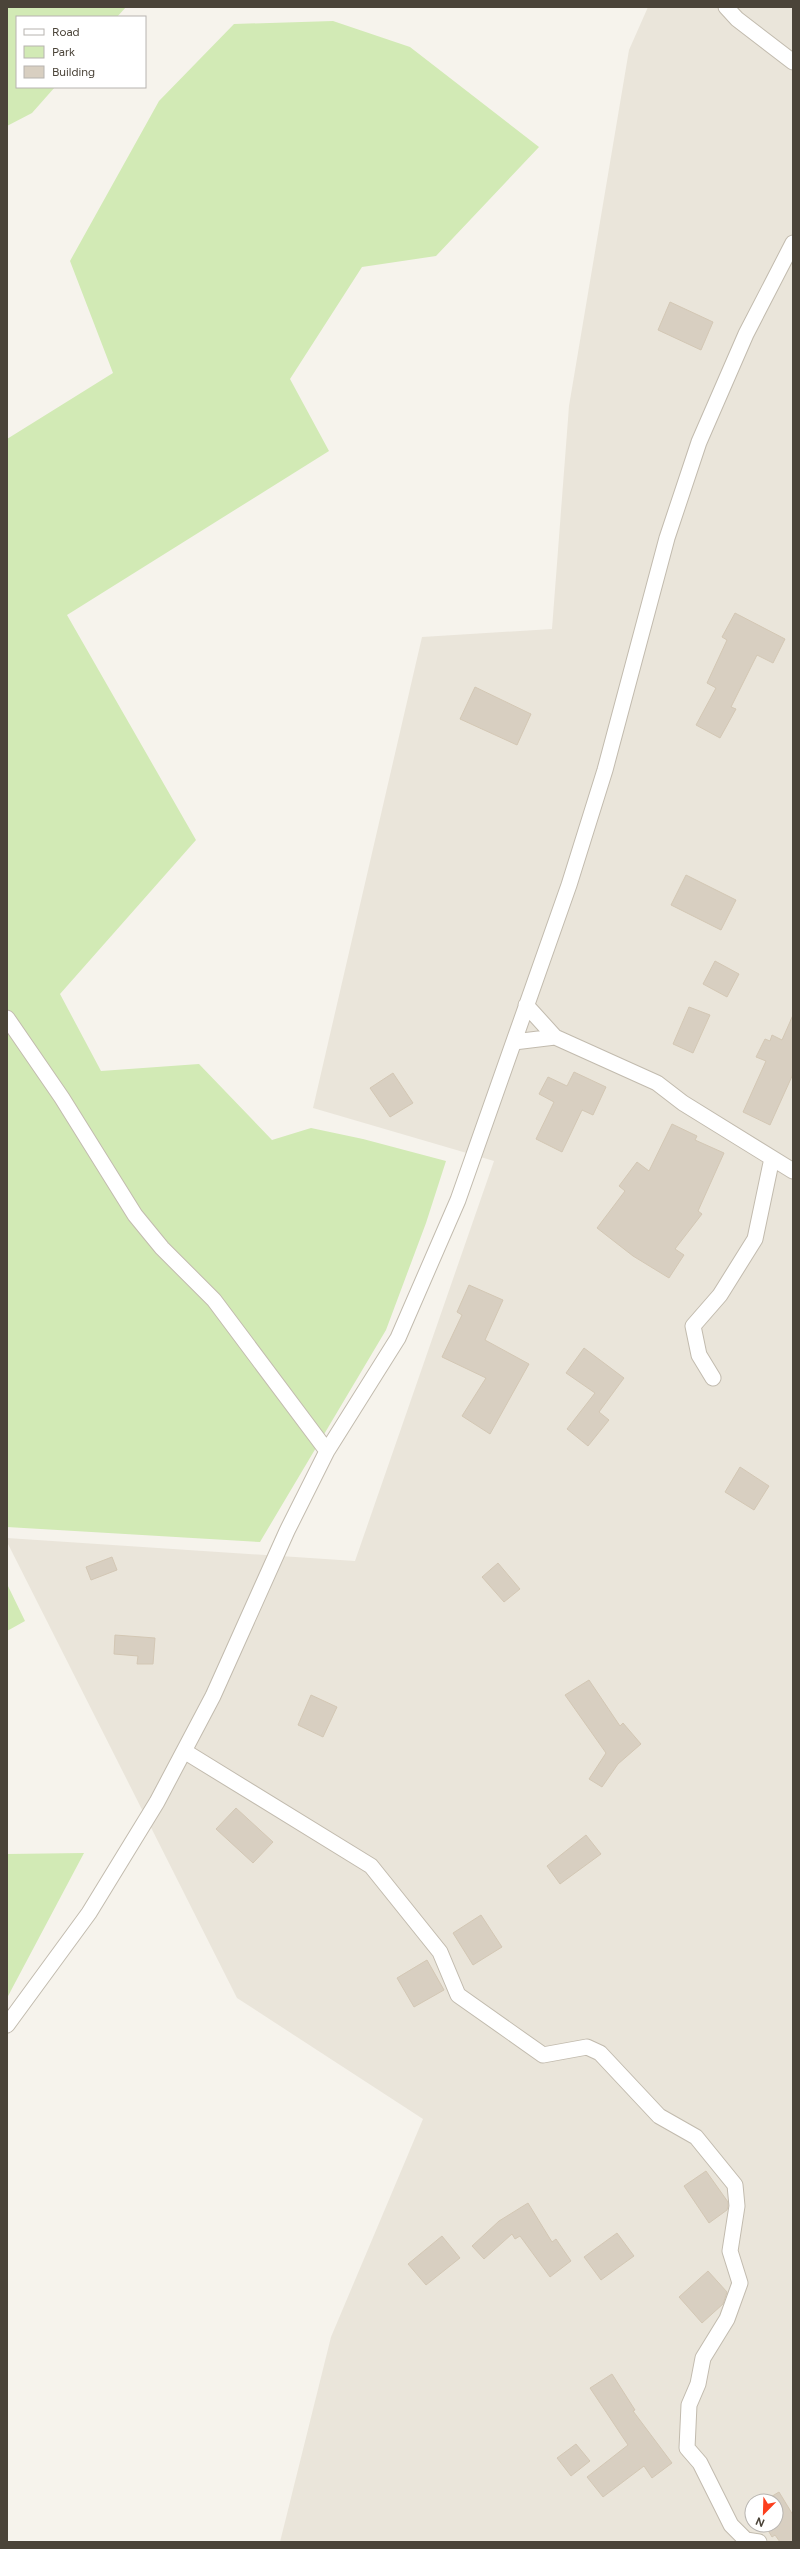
<svg xmlns="http://www.w3.org/2000/svg" width="800" height="2549" viewBox="0 0 800 2549" font-family="Figtree,sans-serif">
	<rect width="100%" height="100%" fill="#f6f3ec"/>
	<path fill="#eae5da" fill-rule="evenodd" d="M648 7H793V2542H280L331 2337 423 2119 237 1998 7 1542V1538L355 1561 494 1161 313 1108 422 637 552 629 569 406 629 50ZM752 2501H776V2525H752Z"/>
	<path fill="#d2eab5" d="M7 7H126L117 17H17V87H55L32 113 7 126Z
		M333 21 410 47 539 147 436 256 362 267 290 379 329 451 67 615 196 840 60 994 101 1071 199 1064 272 1140 311 1128 363 1139 446 1161 426 1223 386 1330 260 1542 7 1527V439L113 373 70 261 159 101 234 24Z
		M7 1584 25 1621 7 1631Z
		M84 1853 7 1998V1854Z"/>
	<path fill="#d8cfc1" stroke="#d3c7b4" d="M670 302 713 322 701 350 658 330Z
		M735 613 785 639 773 663 757 655 731 707 736 709 720 738 696 725 716 688 707 683 727 640 722 637Z
		M475 687 531 714 517 745 460 719Z
		M686 875 736 900 721 930 671 905Z
		M715 961 739 974 727 997 703 984Z
		M689 1007 710 1015 693 1053 673 1044Z
		M793 1015V1074L770 1125 743 1112 766 1061 756 1057 765 1039 770 1041 772 1035 782 1040Z
		M574 1072 606 1087 593 1115 582 1110 562 1152 536 1139 554 1102 539 1094 548 1077 567 1086Z
		M393 1073 413 1103 390 1117 370 1088Z
		M672 1124 697 1136 695 1140 724 1153 698 1211 702 1214 675 1249 684 1255 669 1278 633 1256 597 1228 625 1191 619 1186 637 1162 649 1171Z
		M469 1285 503 1300 485 1340 529 1364 490 1434 462 1416 486 1378 442 1357 462 1315 457 1312Z
		M584 1348 624 1378 599 1412 609 1420 588 1446 567 1429 595 1393 566 1373Z
		M740 1467 769 1486 754 1510 725 1492Z
		M112 1557 117 1570 91 1580 86 1567Z
		M498 1563 520 1589 504 1602 482 1577Z
		M115 1635 155 1638 153 1664H137L138 1656 114 1654Z
		M589 1680 620 1726 623 1723 641 1744 618 1764 602 1787 589 1779 606 1753 565 1695Z
		M311 1695 337 1707 323 1737 298 1725Z
		M236 1808 273 1842 253 1863 216 1829Z
		M586 1835 601 1854 560 1884 547 1866Z
		M481 1915 502 1947 473 1965 453 1933Z
		M427 1960 444 1990 414 2007 397 1978Z
		M706 2171 728 2202V2206L727 2210 709 2223 684 2186Z
		M528 2203 552 2242 556 2239 571 2261 550 2277 520 2236 515 2239 512 2234 484 2259 472 2246 499 2221Z
		M617 2233 634 2256 601 2280 584 2257Z
		M442 2236 460 2258 426 2285 408 2264Z
		M708 2271 727 2292 723 2304 702 2323 679 2297Z
		M612 2374 635 2410 633 2411 672 2463 652 2478 644 2466 603 2497 587 2477 628 2445 590 2388Z
		M576 2444 590 2461 571 2476 557 2458Z
		M779 2492 793 2515V2542H780L775 2535 772 2537 765 2525H776V2501H764Z"/>
	<g fill="none" stroke-linecap="round" stroke-linejoin="round">
		<g stroke="#c2bbae" stroke-width="17">
			<path id="minor" d="M726 7 737 19 793 62
				M526 1005 555 1037 657 1083 683 1103 793 1171
				M7 1018 62 1098 135 1215 162 1248 214 1300 327 1451
				M514 1042 555 1037
				M713 1378 699 1355 693 1326 720 1295 755 1239 772 1158
				M184 1751 371 1866 440 1952 458 1995 543 2055 587 2047 600 2053 659 2116 696 2137 735 2185 737 2206 730 2251 740 2283 727 2319 703 2358 698 2384 689 2405 687 2448 700 2463 731 2525 746 2540 759 2542
				M7 2025 89 1913 157 1802 213 1696 287 1531 327 1451 398 1338 458 1200 569 885 605 770 667 538 699 442 746 334 793 243"/>
		</g>
		<use href="#minor" stroke="#fff" stroke-width="15"/>
	</g>
	<rect width="800" height="2549" fill="none" stroke="#4b4439" stroke-width="16"/>
	<rect x="16" y="16" width="130" height="72" fill="#ffffff" stroke="#b7b4b0"/>
	<rect x="24" y="29" width="20" height="6" fill="#ffffff" stroke="#b7b4b0"/>
	<text x="52" y="36" font-size="12" fill="#4b4439">Road</text>
	<rect x="24" y="46" width="20" height="12" fill="#d2eab5" stroke="#b7b4b0"/>
	<text x="52" y="56" font-size="12" fill="#4b4439">Park</text>
	<rect x="24" y="66" width="20" height="12" fill="#d8cfc1" stroke="#b7b4b0"/>
	<text x="52" y="76" font-size="12" fill="#4b4439">Building</text>
	<g transform="translate(764 2513) rotate(203)"><circle r="19" fill="#ffffff" stroke="#b7b4b0"/>
	<path d="M0-3L7 15L0 10L-7 15Z" fill="#fc3f1d"/>
	<text y="-6" font-size="11" font-weight="bold" text-anchor="middle" fill="#4b4439">N</text>
	</g>
</svg>
